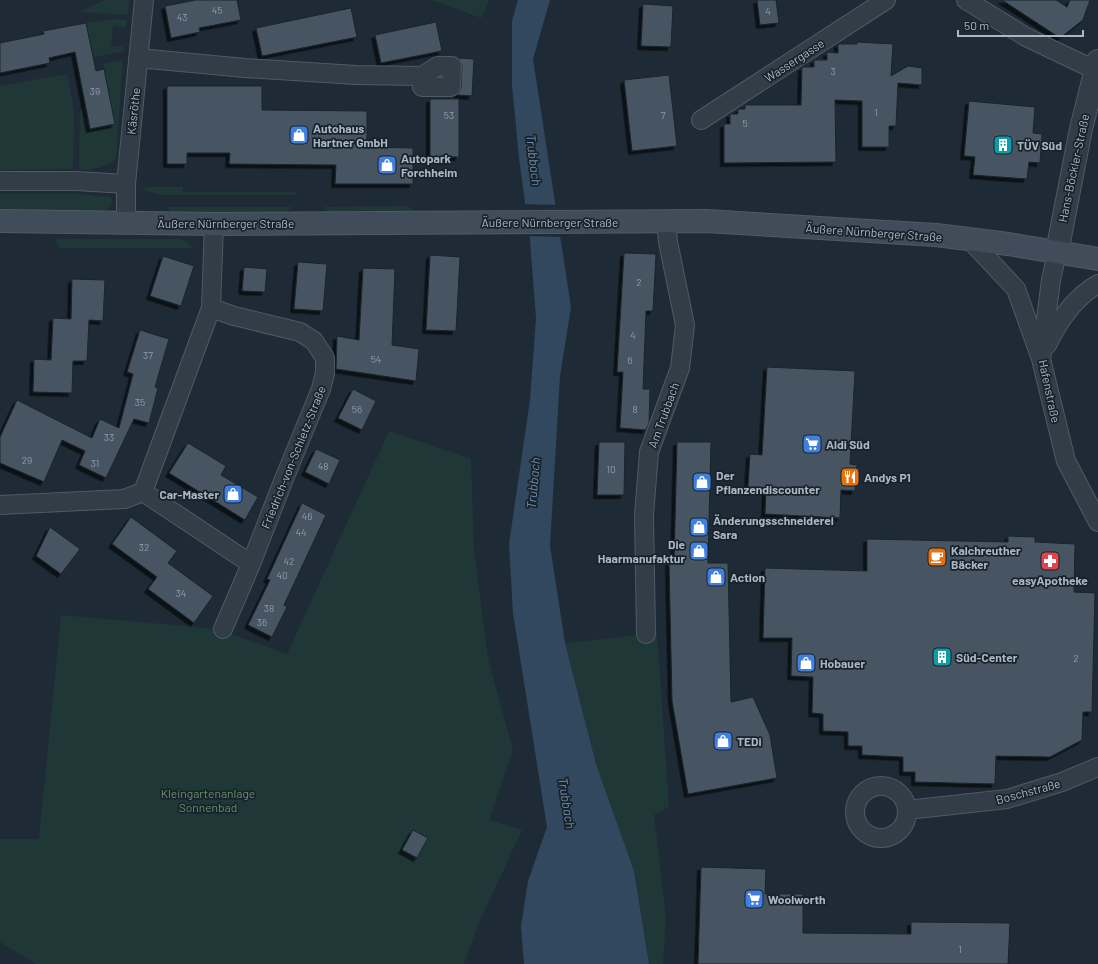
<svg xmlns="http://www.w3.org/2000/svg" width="1098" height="964" viewBox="0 0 1098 964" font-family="Barlow,sans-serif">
	<defs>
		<filter id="shadow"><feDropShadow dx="-3.5" dy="3.5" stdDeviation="0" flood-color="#0009"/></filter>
	</defs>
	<rect width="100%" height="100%" fill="#1e2b36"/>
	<path fill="#203737" d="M105 0H129L128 15 79 12Z
		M432 0H489L481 18Z
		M114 19 127 20 126 27 113 26 111 46 124 47V51L94 57 86 23Z
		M123 60 116 159C104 169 94 169 79 170L80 110 86 107 104 69V64Z
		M67 74 74 111 73 169 0 170V86Z
		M151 187H183V192H296V195H160L141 189Z
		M0 194H79L109 197 113 201 108 209 98 211H0Z
		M408 206 414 211 331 212 323 207Z
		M169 207H293L285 212H169Z
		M54 239H180L187 242 194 248H60Z
		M389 431 471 459 474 550 488 659 513 750 489 820 522 830 478 925 464 964H36L0 942V839H39L61 615 217 629 287 654Z
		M657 633 669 807 654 815 666 918 663 964H649L634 871 596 764 565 643Z"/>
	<path fill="#31485e" d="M518 0H550L533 59 571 307 560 376 550 546 565 643 596 764 634 871 649 964H524L521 926 528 881 547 827 513 613 509 544 530 400 536 318 530 240 519 158 512 85V21Z"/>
	<path fill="#1e2b36" d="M523 204 557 205 562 237 527 236Z"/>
	<path fill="#465563" stroke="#19242d" filter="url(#shadow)" d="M196 0H237L241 20 199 28 200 32 171 38 165 6Z
		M757 0H776L779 23 760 25Z
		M1002 0H1056L1067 7 1070 0H1090L1083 20 1060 38Z
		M643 4 673 6 671 47 641 46Z
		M351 8 357 37 262 56 256 28Z
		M436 22 442 51 381 63 375 35Z
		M86 23 96 71 104 69 115 124 90 129 75 52 49 58 50 63 0 73V43L44 34 43 31Z
		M857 42 893 44 891 76 908 66 922 68V85L898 83 896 126H889V147H862V101L835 100 836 162 724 163V124H730V114H738V109H745V105H801L802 67H814V60H827V52L838 53V44H857Z
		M459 58 474 59 472 96 458 95 461 88 462 66Z
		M669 75 677 146 632 151 624 80Z
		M167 86H262V110L367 111V147L413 148V184H335L336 165 229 164 230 153H187V164H167Z
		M430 99H459V157H430Z
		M969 101 1035 107 1033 133 1042 134 1040 163 1029 162 1027 179 973 175 975 157 964 156Z
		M624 253 656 254 653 311H646L643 389H650L649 423 646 430 620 428 623 372H617Z
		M430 255 460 257 456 331 426 330Z
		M163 256 194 266 181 306 150 296Z
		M298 262 327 264 323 311 294 309Z
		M244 267 267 269 265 292 242 291Z
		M363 268 395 269 392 345 419 349 416 381 336 369 337 336 359 340Z
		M72 279 105 280 103 321 89 320 87 361H73L72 393 33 392 34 359 51 360 53 318 71 319Z
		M140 330 169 339 155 387 158 388 149 423 134 419 106 478 79 465 85 451 62 440 44 482 0 463V437L17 400 92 438 100 419 119 428 133 374 127 372Z
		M767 367 855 371 850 464 857 465 855 491 841 490 840 518 765 514 766 488 748 487 750 454 762 455Z
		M353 389 376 401 362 430 338 418Z
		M599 442H625L624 495H597Z
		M677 442H711L708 563H728L731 702 753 697 770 735 777 778 688 794 672 701 669 562 674 563Z
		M188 443 226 466 221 475 258 497 245 520 169 473Z
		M316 449 340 460 329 484 305 472Z
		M302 503 326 515 284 605 287 607 272 637 248 625 270 580 267 579Z
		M131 517 177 551 168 563 213 596 194 623 148 589 157 577 112 544Z
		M50 527 80 549 61 574 36 556Z
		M1008 536 1035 537V542L1075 544 1074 592 1095 593 1092 712H1083L1082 740 1050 757 996 756 995 784 915 782V772H903V757L862 755V746H848V732L823 731V714L812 713 813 677 791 676 792 638H763L765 568 867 571V539L1008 542Z
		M413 830 428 838 417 858 402 850Z
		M701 867 766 869 765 894H803V933L911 934V922L1010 923 1008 964H698Z"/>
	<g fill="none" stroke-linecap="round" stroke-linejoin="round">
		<g stroke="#4f5a65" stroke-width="20">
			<path id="minor" d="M966 0 1026 37 1095 70
				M138 58 245 68 356 75 422 76 438 66H452L451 87H422V76
				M701 120 886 0
				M0 181H76L126 184
				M126 222V184L144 0
				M969 239 1016 289 1040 356
				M1057 252 1051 280 1041 359 1066 461 1098 522
				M1047 345C1058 322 1075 297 1098 284
				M143 492 251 564 284 479 321 389 325 373V358L314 341 300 332 234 316 211 308
				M0 505 124 499 143 492 211 308 214 224
				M223 629 251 564
				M646 634 644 515 649 452 680 368 685 325 668 242 666 222
				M855 812a26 26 0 1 1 52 0a26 26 0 1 1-52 0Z
				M907 810 1007 799 1062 782 1098 767"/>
		</g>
		<g stroke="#4f5a65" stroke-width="24">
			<path id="tertiary" d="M1057 252 1081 129 1098 61"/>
		</g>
		<g stroke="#4f5a65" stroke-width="24">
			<path id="secondary" d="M0 221 214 224 706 221 936 235 1008 244 1098 259"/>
		</g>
		<use href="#minor" stroke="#323d47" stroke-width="18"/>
		<use href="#tertiary" stroke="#323d47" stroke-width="22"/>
		<use href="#secondary" stroke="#404c5a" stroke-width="22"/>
	</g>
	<defs>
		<g id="shop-square" transform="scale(1)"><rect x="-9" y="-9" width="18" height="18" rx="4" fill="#3f7fe0" stroke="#18222b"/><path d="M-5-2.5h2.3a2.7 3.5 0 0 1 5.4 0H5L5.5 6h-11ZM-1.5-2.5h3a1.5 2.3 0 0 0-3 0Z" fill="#fff"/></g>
		<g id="building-square" transform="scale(1)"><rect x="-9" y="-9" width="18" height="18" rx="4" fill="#0f9aa8" stroke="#18222b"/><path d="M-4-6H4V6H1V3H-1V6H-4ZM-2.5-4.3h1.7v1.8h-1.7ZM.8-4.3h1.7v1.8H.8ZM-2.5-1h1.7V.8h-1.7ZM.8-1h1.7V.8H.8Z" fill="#fff"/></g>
		<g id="supermarket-square" transform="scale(1)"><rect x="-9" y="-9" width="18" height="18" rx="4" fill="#3f7fe0" stroke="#18222b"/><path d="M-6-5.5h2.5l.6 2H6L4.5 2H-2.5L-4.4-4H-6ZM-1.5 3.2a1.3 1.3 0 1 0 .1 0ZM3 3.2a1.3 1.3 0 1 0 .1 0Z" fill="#fff"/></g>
		<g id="restaurant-square" transform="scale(1)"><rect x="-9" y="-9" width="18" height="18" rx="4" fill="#e8710a" stroke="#18222b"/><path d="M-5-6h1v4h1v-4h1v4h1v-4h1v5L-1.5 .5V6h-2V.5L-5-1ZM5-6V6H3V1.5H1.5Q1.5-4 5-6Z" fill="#fff"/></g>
		<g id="cafe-square" transform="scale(1)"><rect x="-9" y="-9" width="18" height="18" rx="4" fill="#e8710a" stroke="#18222b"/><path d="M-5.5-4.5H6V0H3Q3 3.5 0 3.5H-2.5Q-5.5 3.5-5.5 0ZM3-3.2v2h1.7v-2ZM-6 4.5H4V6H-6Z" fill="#fff"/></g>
		<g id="pharmacy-square" transform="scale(1)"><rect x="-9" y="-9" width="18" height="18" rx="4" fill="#e0444e" stroke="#18222b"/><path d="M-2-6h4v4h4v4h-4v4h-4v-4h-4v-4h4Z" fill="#fff"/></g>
	</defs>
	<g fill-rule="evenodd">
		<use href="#shop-square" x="299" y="135"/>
		<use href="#building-square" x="1003" y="145"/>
		<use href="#shop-square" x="387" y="165"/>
		<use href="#supermarket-square" x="812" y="444"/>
		<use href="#restaurant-square" x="850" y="477"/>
		<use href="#shop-square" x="702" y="482"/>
		<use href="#shop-square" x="233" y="494"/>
		<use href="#shop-square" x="699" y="527"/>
		<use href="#shop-square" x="699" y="551"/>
		<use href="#cafe-square" x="937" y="557"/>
		<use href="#pharmacy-square" x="1050" y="561"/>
		<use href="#shop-square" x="716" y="577"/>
		<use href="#building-square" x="942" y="657"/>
		<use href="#shop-square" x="806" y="663"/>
		<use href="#shop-square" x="723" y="741"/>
		<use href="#supermarket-square" x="754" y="899"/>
	</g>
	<g text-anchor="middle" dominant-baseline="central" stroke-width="3.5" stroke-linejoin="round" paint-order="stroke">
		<g font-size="10" fill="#929eac">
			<text x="217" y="10">45</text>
			<text x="768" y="11">4</text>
			<text x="182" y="17">43</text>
			<text x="833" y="71">3</text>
			<text x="95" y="91">39</text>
			<text x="876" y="112">1</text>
			<text x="449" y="115">53</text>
			<text x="663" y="115">7</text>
			<text x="745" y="123">5</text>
			<text x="639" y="282">2</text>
			<text x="633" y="335">4</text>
			<text x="148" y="355">37</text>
			<text x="376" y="359">54</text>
			<text x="630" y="360">6</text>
			<text x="140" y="402">35</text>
			<text x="357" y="409">56</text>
			<text x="635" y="409">8</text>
			<text x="109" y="437">33</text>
			<text x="27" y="460">29</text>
			<text x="95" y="463">31</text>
			<text x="323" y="466">48</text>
			<text x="611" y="469">10</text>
			<text x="307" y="516">46</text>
			<text x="301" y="532">44</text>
			<text x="144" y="547">32</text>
			<text x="289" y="561">42</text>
			<text x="282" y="575">40</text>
			<text x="181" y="593">34</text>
			<text x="269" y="608">38</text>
			<text x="262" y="622">36</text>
			<text x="1076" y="658">2</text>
			<text x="960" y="949">1</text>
		</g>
		<g font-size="12" fill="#acb7c4" stroke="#18222b">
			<text transform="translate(794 60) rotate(-33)">Wassergasse</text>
			<text transform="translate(133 111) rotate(-84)">Käsröthe</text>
			<text transform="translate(1073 168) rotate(-78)">Hans-Böckler-Straße</text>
			<text x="550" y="222">Äußere Nürnberger Straße</text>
			<text x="226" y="223">Äußere Nürnberger Straße</text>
			<text transform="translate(874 232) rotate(4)">Äußere Nürnberger Straße</text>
			<text transform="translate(1050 391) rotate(78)">Hafenstraße</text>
			<text transform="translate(663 415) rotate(-70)">Am Trubbach</text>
			<text transform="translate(293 457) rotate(-68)">Friedrich-von-Schletz-Straße</text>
			<text transform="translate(1028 791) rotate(-15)">Boschstraße</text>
		</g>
		<g font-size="12" font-weight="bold" fill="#acb7c4" stroke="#18222b" text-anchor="start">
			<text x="313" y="128">Autohaus<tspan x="313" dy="14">Hartner GmbH</tspan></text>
			<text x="1017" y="145">TÜV Süd</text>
			<text x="401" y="158">Autopark<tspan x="401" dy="14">Forchheim</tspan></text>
			<text x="826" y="444">Aldi Süd</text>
			<text x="716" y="475">Der<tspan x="716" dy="14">Pflanzendiscounter</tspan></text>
			<text x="864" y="477">Andys P1</text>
			<text x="219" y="494" text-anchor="end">Car-Master</text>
			<text x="713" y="520">Änderungsschneiderei<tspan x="713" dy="14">Sara</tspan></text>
			<text x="685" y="544" text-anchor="end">Die<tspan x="685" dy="14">Haarmanufaktur</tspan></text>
			<text x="951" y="550">Kalchreuther<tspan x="951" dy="14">Bäcker</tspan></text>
			<text x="730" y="577">Action</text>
			<text x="1050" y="580" text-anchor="middle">easyApotheke</text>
			<text x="956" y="657">Süd-Center</text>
			<text x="820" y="663">Hobauer</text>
			<text x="737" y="741">TEDi</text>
			<text x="768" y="899">Woolworth</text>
		</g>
		<g font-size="12" fill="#63956a" stroke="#18222b">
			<text x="208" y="793">Kleingartenanlage<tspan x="208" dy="14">Sonnenbad</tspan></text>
		</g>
		<g font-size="13" font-style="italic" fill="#6b8baa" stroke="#18222b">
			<text transform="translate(534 160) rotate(83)">Trubbach</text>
			<text transform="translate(533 483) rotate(-85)">Trubbach</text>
			<text transform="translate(567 803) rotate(81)">Trubbach</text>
		</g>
	</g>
	<path d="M958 30v6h125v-6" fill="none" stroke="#acb7c4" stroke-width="2"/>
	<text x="964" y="30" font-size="12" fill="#acb7c4" stroke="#18222b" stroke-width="3" paint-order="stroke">50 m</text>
</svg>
